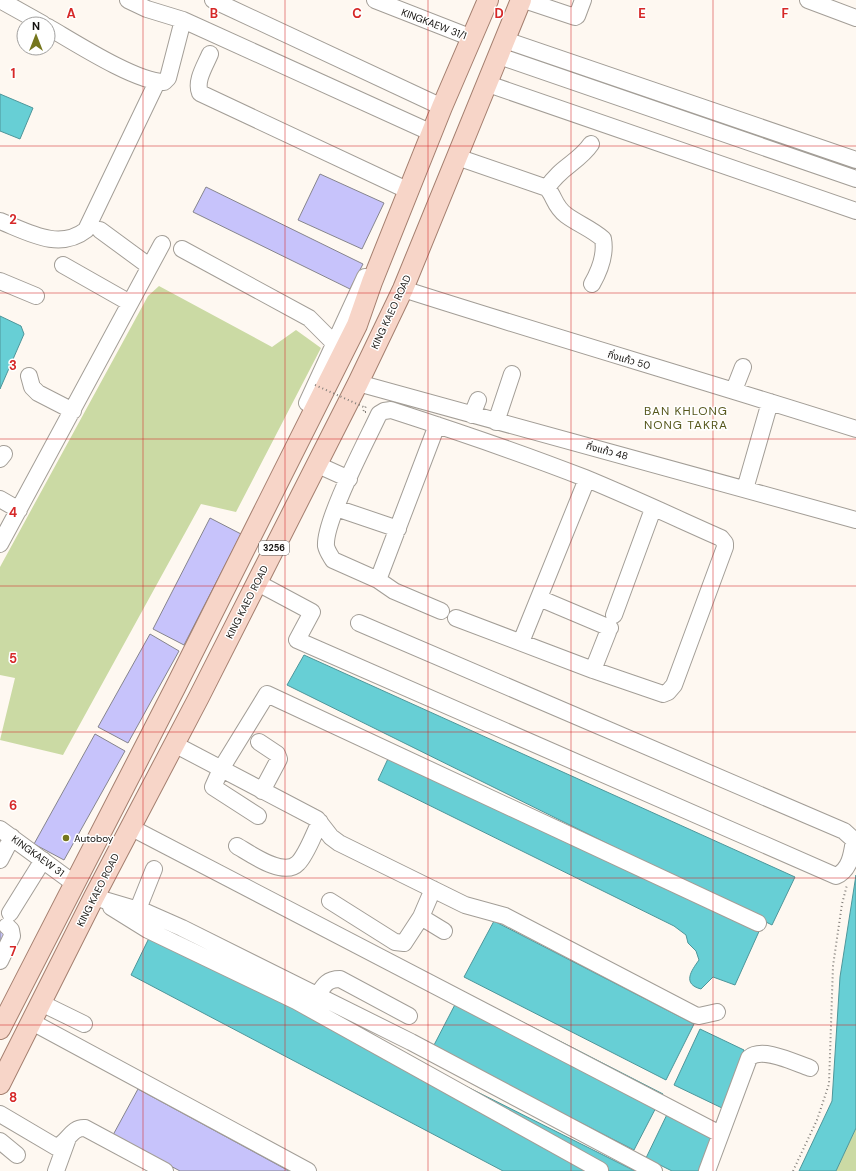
<svg xmlns="http://www.w3.org/2000/svg" width="856" height="1171" viewBox="0 0 856 1171" font-family="'DM Sans','Noto Sans Thai',sans-serif">
	<rect width="100%" height="100%" fill="#fef8f1"/>
	<path fill="#cbdaa4" d="M159 286 272 347 296 330 321 348 236 512 201 504 63 755 0 740 15 678 0 675V567L148 296Z
		M856 1128V1171H836Z"/>
	<path fill="#67cfd5" stroke="#4e969a" d="M0 94 33 108 20 139 0 131Z
		M0 316 21 326 24 334 0 389Z
		M304 655 795 877 772 925 287 685Z
		M394 746 761 927 735 985 713 977 701 989C682 984 691 971 699 960L696 951 688 943 686 935 674 926 378 780Z
		M856 875V1128L836 1171H799L832 1101 840 977Z
		M494 921 694 1024 666 1080 464 977Z
		M150 936 180 943 635 1171H503L131 975Z
		M462 991 663 1094 634 1150 433 1047Z
		M700 1029 744 1050 722 1108 674 1085Z
		M673 1102 719 1125 699 1171H672L646 1158Z"/>
	<path fill="#c7c3fb" stroke="#86858d" d="M320 174 384 203 362 249 298 220Z
		M206 187 363 264 350 289 193 212Z
		M210 518 241 534 184 645 153 629Z
		M150 634 179 651 128 743 98 727Z
		M95 734 125 751 64 860 34 844Z
		M0 931 6 935 0 943Z
		M138 1089 289 1171H180L113 1135Z"/>
	<g fill="none" stroke-linecap="round" stroke-linejoin="round">
		<g stroke="#a39e97" stroke-width="18">
			<path id="minor" d="M0 0 43 24
				M128 0 147 9 183 20 432 133 428 142
				M213 0 442 107
				M375 0 472 38
				M524 0 575 17 577 16 583 0
				M808 0 856 18
				M48 27C74 42 136 82 164 82L168 78 183 20
				M505 40 856 160
				M210 54C205 66 195 81 200 93L409 191
				M499 56 856 179
				M488 84 856 211
				M457 157 547 188C555 197 554 206 566 215 578 224 592 229 603 239 606 255 600 270 592 284
				M547 188C560 167 579 162 591 144
				M0 221C28 232 59 251 86 230L157 82
				M100 230 149 266
				M182 249 309 318 342 351
				M63 265 130 303
				M0 281 36 296
				M403 289C553 337 705 381 856 429
				M29 376 32 387 38 393 73 411
				M358 383 856 520
				M734 390 743 367
				M307 403 365 277
				M472 415 478 400
				M496 422 512 374
				M437 425 378 580 333 560C330 555 327 551 326 546 324 521 367 440 379 414L384 411 391 410C456 431 521 453 585 478 631 497 676 518 721 538L725 543V547L674 685 668 692 663 694 593 670 456 618
				M0 459 4 454
				M318 465 349 479
				M745 489 770 402
				M0 499 19 510
				M336 508 398 529
				M0 544 162 244
				M378 580 394 591 441 611
				M256 582 312 612 297 640 836 876C850 870 852 854 854 840L844 831 359 623
				M539 598 610 628
				M614 615 653 509
				M521 642 587 479
				M593 670 608 632
				M259 742 277 754 279 759 262 791
				M174 744 317 819 331 837 339 843 465 905 505 916 695 1015 699 1016 717 1012
				M258 816 213 787 221 769 267 694 758 923
				M130 827 720 1134
				M0 829 75 884
				M237 846C251 854 284 878 298 863 307 854 314 833 320 822
				M0 860 12 837
				M94 897 148 913 182 928 411 1042 654 1171
				M330 901 395 942 404 943 421 917 433 889
				M111 907 148 930 296 1001 600 1170
				M138 909 154 869
				M10 913 43 860
				M421 917 444 931
				M0 961 12 936 11 930 7 926
				M317 996C324 985 327 979 340 979L409 1016
				M41 1003 84 1024
				M32 1022 308 1171
				M0 1114 56 1147C68 1143 71 1127 85 1128L165 1171
				M0 1141 17 1155
				M56 1171 68 1138
				M707 1171 749 1058C762 1046 795 1063 810 1068"/>
		</g>
		<g stroke="#a47f6f" stroke-width="22">
			<path id="major" d="M0 1029 175 688 357 325 372 282 442 107 488 0
				M0 1084 94 897 199 697 358 383 403 289 521 0"/>
		</g>
		<path stroke="#817d78" stroke-width="2" stroke-dasharray="1 3" stroke-linecap="butt" d="M366 412H363L366 406V408
			M793 1171 817 1120 829 1084 833 966 842 904 847 885"/>
		<use href="#minor" stroke="#fff" stroke-width="16"/>
		<use href="#major" stroke="#f7d5c8" stroke-width="20"/>
		<path stroke="#817d78" stroke-width="2" stroke-dasharray="1 3" stroke-linecap="butt" d="M315 385 366 408"/>
	</g>
	<path fill="none" stroke="#d62828" stroke-width="1" stroke-opacity="0.55" d="M143 0V1171M285 0V1171M428 0V1171M571 0V1171M713 0V1171M0 146H856M0 293H856M0 439H856M0 586H856M0 732H856M0 878H856M0 1025H856"/>
	<circle fill="#75761d" stroke="#fff" stroke-width="1.5" cx="66" cy="838" r="4"/>
	<g text-anchor="middle" dominant-baseline="central" stroke-width="3" stroke-linejoin="round" paint-order="stroke">
		<rect fill="#fff" stroke="#5a5957" stroke-width="1" x="259" y="541" width="30" height="14" rx="3"/>
		<g font-size="9" font-weight="bold" fill="#14120f">
			<text x="274" y="548">3256</text>
		</g>
		<g font-size="10" fill="#14120f" stroke="#fff">
			<text transform="translate(434 24) rotate(21)">KINGKAEW 31/1</text>
			<text transform="translate(391 312) rotate(-65)">KING KAEO ROAD</text>
			<text transform="translate(629 360) rotate(16)">กิ่งแก้ว 50</text>
			<text transform="translate(607 451) rotate(15)">กิ่งแก้ว 48</text>
			<text transform="translate(247 602) rotate(-63)">KING KAEO ROAD</text>
			<text transform="translate(38 856) rotate(36)">KINGKAEW 31</text>
			<text transform="translate(98 890) rotate(-63)">KING KAEO ROAD</text>
		</g>
		<g font-size="10" fill="#14120f" stroke="#fff" text-anchor="start">
			<text x="74" y="838">Autoboy</text>
		</g>
		<g font-size="12" letter-spacing="1" fill="#55561a" stroke="#fff">
			<text x="686" y="411">BAN KHLONG<tspan x="686" dy="14">NONG TAKRA</tspan></text>
		</g>
	</g>
	<g font-size="13" text-anchor="middle" font-weight="bold" fill="#d62828" stroke="#fff" stroke-width="3" stroke-linejoin="round" paint-order="stroke">
		<text x="71" y="18">A</text>
		<text x="214" y="18">B</text>
		<text x="357" y="18">C</text>
		<text x="499" y="18">D</text>
		<text x="642" y="18">E</text>
		<text x="785" y="18">F</text>
		<text x="13" y="78">1</text>
		<text x="13" y="224">2</text>
		<text x="13" y="370">3</text>
		<text x="13" y="517">4</text>
		<text x="13" y="663">5</text>
		<text x="13" y="810">6</text>
		<text x="13" y="956">7</text>
		<text x="13" y="1102">8</text>
	</g>
	<g transform="translate(36 36)"><circle r="19" fill="#ffffff" stroke="#a1a09f"/>
	<path d="M0-3L7 15L0 10L-7 15Z" fill="#75761d"/>
	<text y="-6" font-size="11" font-weight="bold" text-anchor="middle" fill="#14120f">N</text>
	</g>
</svg>
